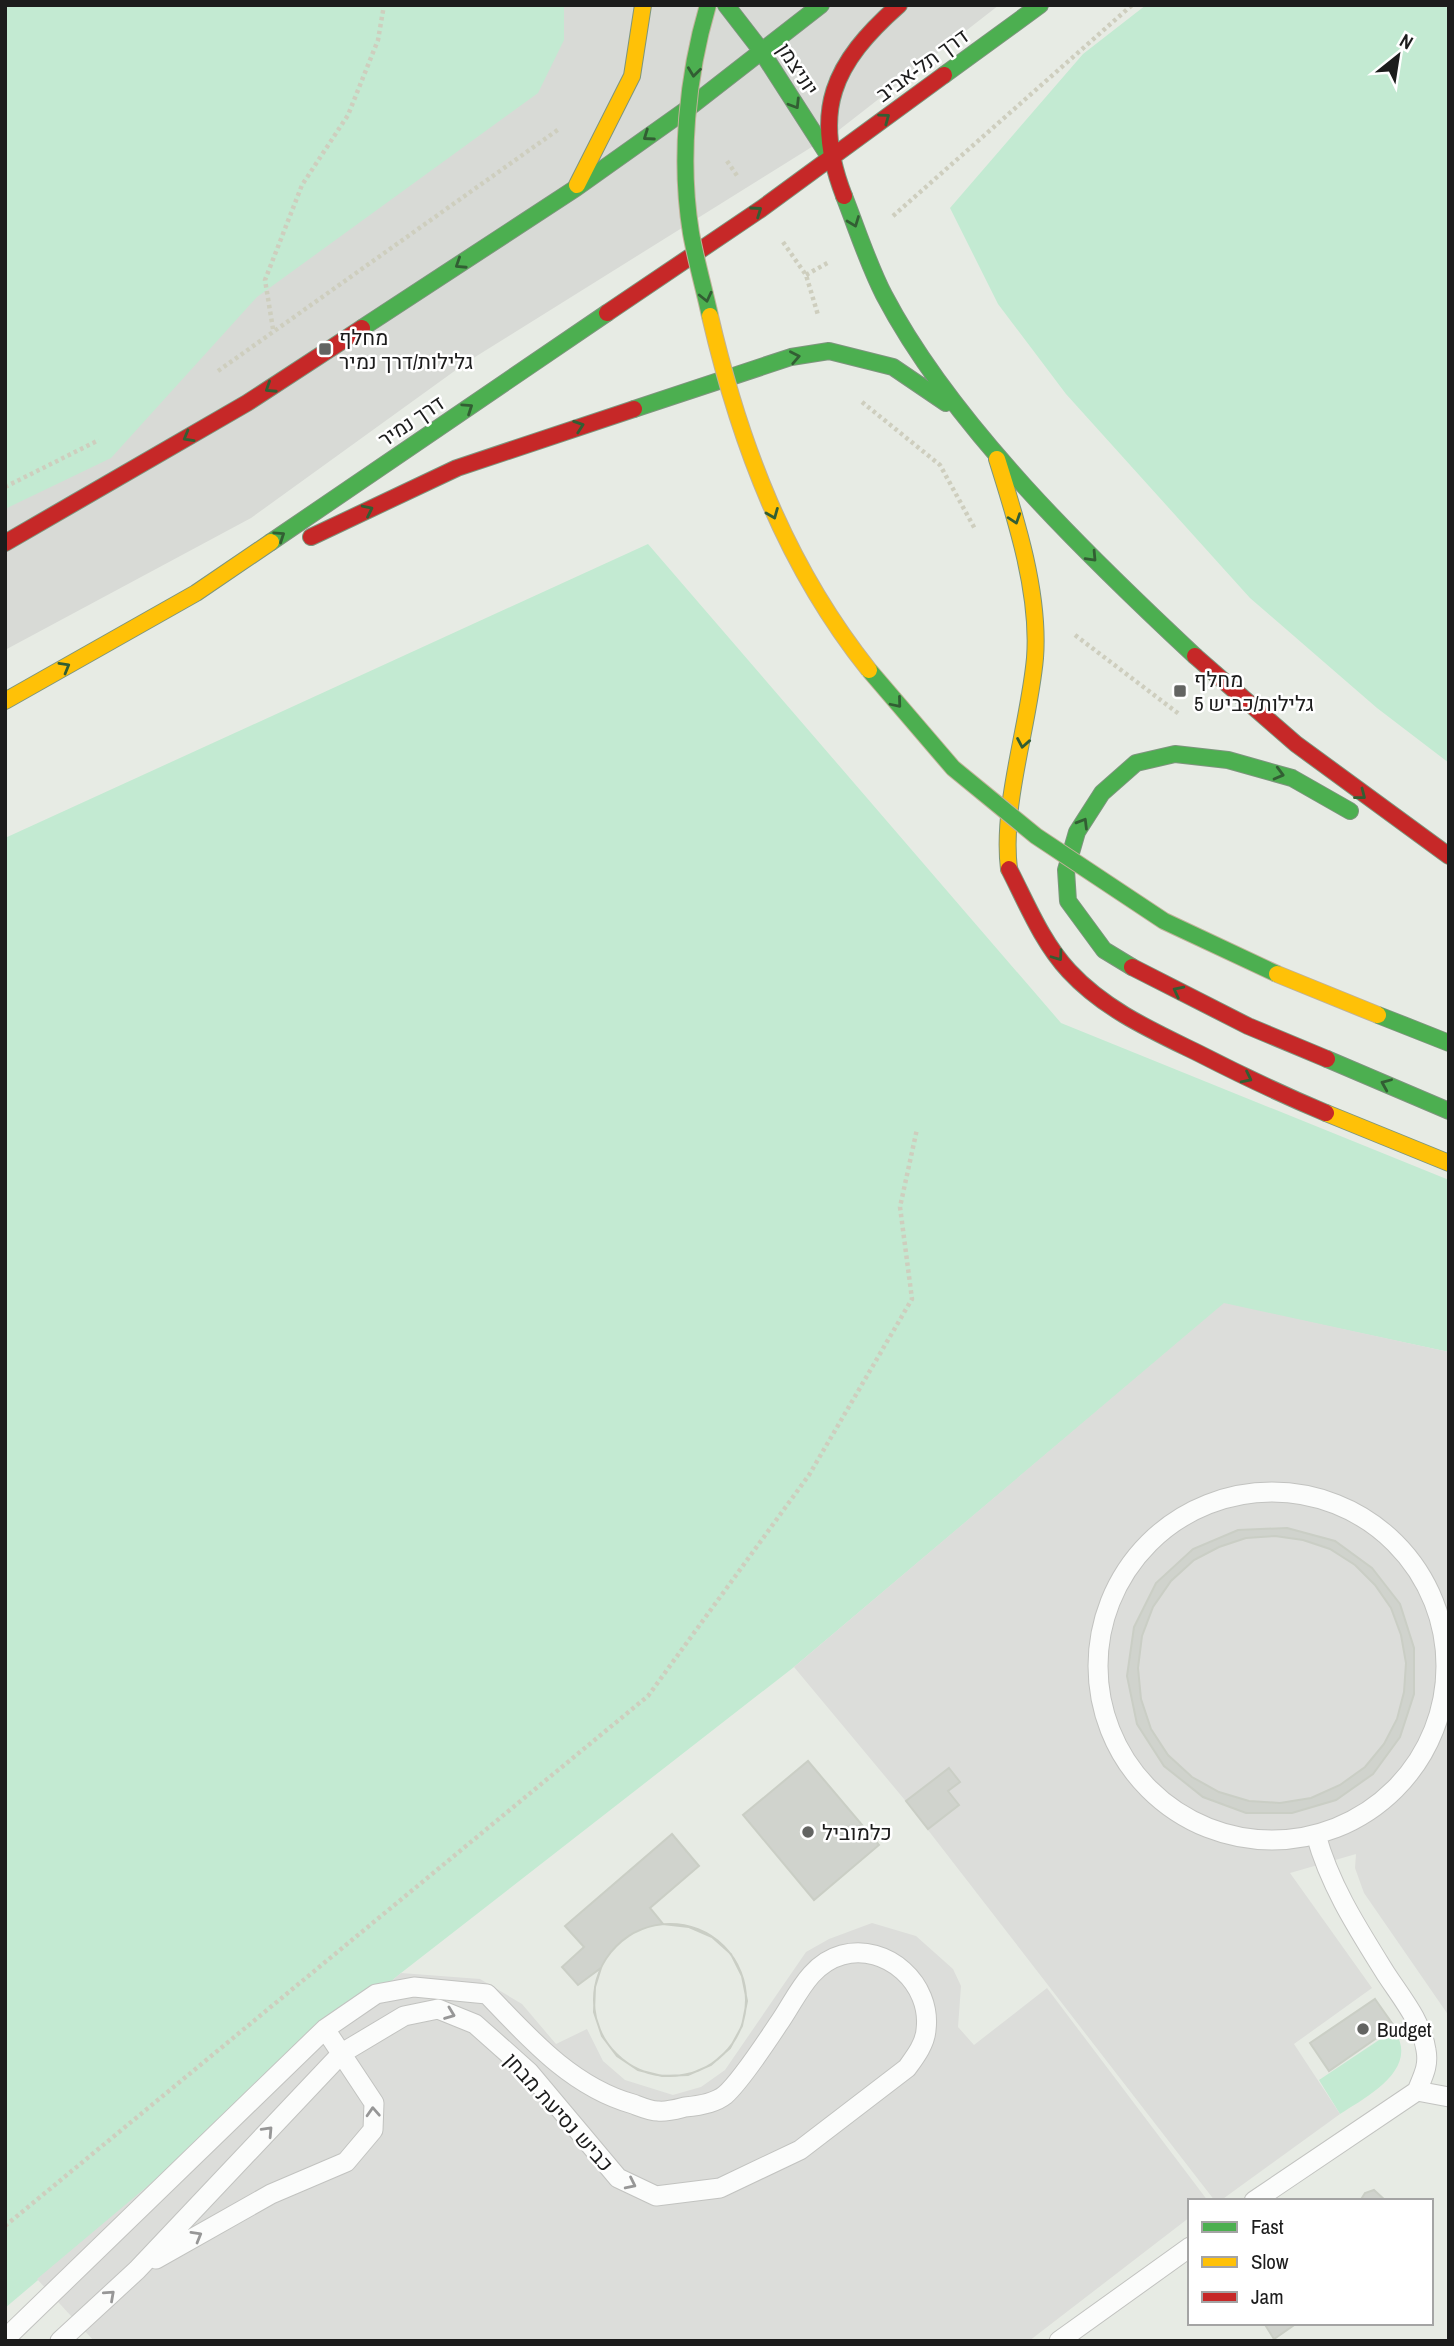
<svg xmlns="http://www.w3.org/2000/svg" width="1454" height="2346" viewBox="0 0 1454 2346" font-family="'Archivo Narrow',Heebo,sans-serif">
	<rect width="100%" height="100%" fill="#e7ebe4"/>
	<path fill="#d8dad6" d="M5 5H999L839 130 467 362 251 518 5 650Z"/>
	<path fill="#c3ead2" d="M5 5H564V40L538 93 257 297 111 458 5 509Z
		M1146 5H1449V763L1377 708 1250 598 1066 394 998 304 950 208 1083 54Z
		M648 544 1061 1023 1449 1180V1352L1224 1304 794 1667 401 1973 5 2308V838Z
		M1394 2030C1421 2069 1366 2097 1340 2114L1319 2080Z"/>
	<path fill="#dcddda" d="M1224 1303 1449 1352V2016L1364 1893 1355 1868 1356 1854 1290 1873 1372 1988 1294 2044 1340 2114 1220 2201H1215L904 1799 794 1667Z
		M872 1923 916 1936 953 1969 961 1986 958 2027 974 2045 1047 1988 1208 2201H1190V2217L1029 2341H94L37 2279 401 1973 480 1979 522 2004 556 2044 587 2029 603 2061 625 2080 673 2095 701 2087 725 2070 806 1952 829 1939Z"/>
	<path fill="#d0d3cd" stroke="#cacec5" stroke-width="2" fill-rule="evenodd" d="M1287 1528 1335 1541 1372 1568 1400 1604 1414 1648V1694L1400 1737 1373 1774 1336 1800 1292 1813H1246L1203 1797 1164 1766 1137 1724 1127 1676 1134 1627 1156 1583 1193 1549 1238 1530ZM1275 1536 1303 1540 1330 1549 1355 1565 1375 1585 1391 1608 1401 1635 1406 1663 1404 1692 1397 1719 1384 1744 1365 1767 1340 1785 1311 1798 1280 1803 1249 1801 1219 1792 1192 1777 1168 1755 1151 1729 1141 1699 1138 1668 1142 1636 1153 1607 1171 1581 1194 1560 1219 1547 1246 1538Z
		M808 1761 879 1845 814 1900 743 1815Z
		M949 1768 960 1782 948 1791 959 1805 928 1829 906 1801Z
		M672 1834 699 1866 650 1908 663 1924 689 1927 712 1937 731 1954 742 1976 747 2001 742 2026 730 2048 711 2065 688 2075 662 2076 638 2070 617 2056 602 2036 594 2012 595 1987 601 1968 578 1985 562 1967 584 1947 565 1926Z
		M594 2000a76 76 0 1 1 152 0a76 76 0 1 1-152 0Z
		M1375 1999 1394 2026 1329 2071 1310 2043Z
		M1374 2190 1386 2201H1360L1365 2193Z
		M1264 2323H1297L1274 2339Z"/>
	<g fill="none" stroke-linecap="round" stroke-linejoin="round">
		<g stroke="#c2c3c0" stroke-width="21">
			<path id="lane" d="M1098 1666a174 174 0 1 1 348 0a174 174 0 1 1-348 0Z
				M1316 1835C1330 1886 1358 1929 1386 1974 1401 1997 1422 2022 1426 2050 1429 2066 1423 2076 1417 2091
				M1254 2201 1417 2091 1449 2097
				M156 2259 271 2194 346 2162 373 2130 374 2103 325 2029
				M5 2339 325 2029 376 1994 414 1987 487 1994C529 2038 572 2087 633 2104 641 2107 650 2111 658 2111 667 2112 677 2109 685 2107 697 2106 715 2103 725 2095 741 2081 767 2041 779 2023 797 1997 809 1964 842 1955 887 1943 932 1984 926 2030 925 2044 915 2057 907 2068L800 2150 720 2188 656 2196 618 2178 529 2072 475 2024 438 2009 404 2016 342 2053 137 2270 60 2341
				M1059 2341 1190 2247"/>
		</g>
		<g stroke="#7d957d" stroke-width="18">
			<path id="fast" d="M726 5 760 49 830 158
				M944 75 1040 5
				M844 196C857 229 868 264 884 295 952 425 1088 556 1195 656
				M362 328 576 188 690 107 821 5
				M634 409 791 357 829 351 893 367 946 403
				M271 542 607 313
				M1132 967 1104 950 1068 901 1066 870 1077 832 1102 793 1136 763 1175 754 1228 760 1292 778 1350 811
				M1378 1015 1449 1043
				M1327 1059 1449 1111"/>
		</g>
		<g stroke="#7d957d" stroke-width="18">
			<path id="slow" d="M577 185 632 76 643 5
				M997 459C1016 519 1040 594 1035 658 1029 725 1001 805 1009 869
				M5 701 196 593 271 542
				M1326 1113 1449 1163"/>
		</g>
		<g stroke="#7d957d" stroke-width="18">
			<path id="jam" d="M844 196C811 111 833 63 899 5
				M607 313 761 209 944 75
				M311 537 457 468 634 409
				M5 543 247 403 362 328
				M1195 656 1296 744 1449 856
				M1009 869C1027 904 1042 942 1069 971 1105 1010 1153 1031 1200 1054 1241 1075 1283 1095 1326 1113
				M1132 967 1248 1026 1327 1059"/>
		</g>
		<path stroke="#cecebe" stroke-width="4.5" stroke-dasharray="3.5 3.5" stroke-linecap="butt" d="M727 161 738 177
			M893 216 1132 5
			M783 242 806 275 818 315
			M806 275 829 262
			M273 329 265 280 302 185 348 115 378 40 384 5
			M218 371 559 129
			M862 402 940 465 975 529
			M5 487 99 440
			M1075 635 1179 714
			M5 2226 648 1696 809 1475 912 1299 900 1207 917 1129"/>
		<use href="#lane" stroke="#fbfcfb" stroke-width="19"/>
		<use href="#fast" stroke="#4caf50" stroke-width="16"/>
		<use href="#slow" stroke="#ffc107" stroke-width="16"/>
		<use href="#jam" stroke="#c62828" stroke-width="16"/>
		<g stroke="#bfb299" stroke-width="18" stroke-linecap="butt">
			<path id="fast-bridge" d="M708 5C687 76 679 160 691 233 696 261 704 288 710 316
				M869 670 953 768 1036 836 1164 921 1277 974"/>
		</g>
		<g stroke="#bfb299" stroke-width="18" stroke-linecap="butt">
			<path id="slow-bridge" d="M710 316C740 445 786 566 869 670
				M1277 974 1378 1015"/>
		</g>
		<use href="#fast-bridge" stroke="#4caf50" stroke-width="16"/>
		<use href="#slow-bridge" stroke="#ffc107" stroke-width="16"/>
	</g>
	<defs><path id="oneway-chevron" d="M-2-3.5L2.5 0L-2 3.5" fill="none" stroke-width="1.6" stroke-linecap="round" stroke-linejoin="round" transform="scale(1.75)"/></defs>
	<g stroke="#325e33">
		<use href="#oneway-chevron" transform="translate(694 72) rotate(97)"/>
		<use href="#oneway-chevron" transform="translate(795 104) rotate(58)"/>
		<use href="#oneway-chevron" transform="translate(885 118) rotate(-36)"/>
		<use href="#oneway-chevron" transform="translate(648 136) rotate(145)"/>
		<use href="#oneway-chevron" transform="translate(757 211) rotate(-35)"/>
		<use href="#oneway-chevron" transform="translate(854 222) rotate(69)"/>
		<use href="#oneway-chevron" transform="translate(460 264) rotate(147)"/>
		<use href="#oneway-chevron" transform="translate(706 297) rotate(77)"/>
		<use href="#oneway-chevron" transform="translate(795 357) rotate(-11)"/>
		<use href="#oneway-chevron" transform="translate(270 388) rotate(147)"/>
		<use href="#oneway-chevron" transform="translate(468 408) rotate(-34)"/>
		<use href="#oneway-chevron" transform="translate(579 426) rotate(-19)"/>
		<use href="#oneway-chevron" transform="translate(188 437) rotate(150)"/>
		<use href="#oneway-chevron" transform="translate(368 510) rotate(-26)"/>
		<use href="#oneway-chevron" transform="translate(773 514) rotate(68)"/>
		<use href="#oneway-chevron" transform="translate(1015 519) rotate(71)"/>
		<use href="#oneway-chevron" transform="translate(280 536) rotate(-34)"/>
		<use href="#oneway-chevron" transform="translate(1092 557) rotate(47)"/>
		<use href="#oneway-chevron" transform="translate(65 667) rotate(-30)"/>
		<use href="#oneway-chevron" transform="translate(897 703) rotate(50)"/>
		<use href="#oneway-chevron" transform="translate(1023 743) rotate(100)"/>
		<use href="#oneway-chevron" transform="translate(1279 774) rotate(15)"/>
		<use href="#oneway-chevron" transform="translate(1361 795) rotate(38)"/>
		<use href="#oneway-chevron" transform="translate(1083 823) rotate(-59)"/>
		<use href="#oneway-chevron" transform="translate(1058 956) rotate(54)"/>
		<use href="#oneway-chevron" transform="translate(1178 991) rotate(-153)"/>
		<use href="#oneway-chevron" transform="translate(1247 1078) rotate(26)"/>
		<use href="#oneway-chevron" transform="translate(1386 1084) rotate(-157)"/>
	</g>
	<g stroke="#979797">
		<use href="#oneway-chevron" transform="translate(450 2014) rotate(21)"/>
		<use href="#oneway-chevron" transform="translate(373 2112) rotate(-93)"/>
		<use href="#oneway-chevron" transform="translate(268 2131) rotate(-47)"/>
		<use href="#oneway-chevron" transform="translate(631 2184) rotate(26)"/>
		<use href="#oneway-chevron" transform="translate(197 2236) rotate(-30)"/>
		<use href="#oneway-chevron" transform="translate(110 2295) rotate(-42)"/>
	</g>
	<g fill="#636462" stroke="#fff" stroke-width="2.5">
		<rect x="318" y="342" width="14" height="14" rx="3.5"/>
		<rect x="1173" y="684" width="14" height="14" rx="3.5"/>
		<circle cx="808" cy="1832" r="7"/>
		<circle cx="1363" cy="2029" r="7"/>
	</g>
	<g text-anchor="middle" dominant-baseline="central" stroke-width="5" stroke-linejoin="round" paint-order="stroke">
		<g font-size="21" fill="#1c1c1c" stroke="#fff">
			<text transform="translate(922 65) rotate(-36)">דרך תל-אביב</text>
			<text transform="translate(798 69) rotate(57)">יוניצמן</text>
			<text transform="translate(411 421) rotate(-34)">דרך נמיר</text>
			<text transform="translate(559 2112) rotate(48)">כביש נסיעת מבחן</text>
		</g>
		<g font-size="21" fill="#1c1c1c" stroke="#fff" text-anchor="start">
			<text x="339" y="337">מחלף<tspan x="339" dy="24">גלילות/דרך נמיר</tspan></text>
			<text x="1194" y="679">מחלף<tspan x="1194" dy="24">גלילות/כביש 5</tspan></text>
			<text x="822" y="1832">כלמוביל</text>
			<text x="1377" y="2029">Budget</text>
		</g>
	</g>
	<rect width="1454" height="2346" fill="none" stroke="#1c1c1c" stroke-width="14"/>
	<rect x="1188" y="2199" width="245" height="126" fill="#ffffff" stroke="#a4a4a4" stroke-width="2"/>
	<rect x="1202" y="2222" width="35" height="10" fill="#4caf50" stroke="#a4a4a4" stroke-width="2"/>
	<text x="1251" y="2234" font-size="21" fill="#1c1c1c">Fast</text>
	<rect x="1202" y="2257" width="35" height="10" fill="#ffc107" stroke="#a4a4a4" stroke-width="2"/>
	<text x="1251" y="2269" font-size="21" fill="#1c1c1c">Slow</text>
	<rect x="1202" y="2292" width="35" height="10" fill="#c62828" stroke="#a4a4a4" stroke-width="2"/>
	<text x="1251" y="2304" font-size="21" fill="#1c1c1c">Jam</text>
	<g transform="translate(1398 56) rotate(30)" stroke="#ffffff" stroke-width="5" paint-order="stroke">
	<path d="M0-5L12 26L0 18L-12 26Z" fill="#1c1c1c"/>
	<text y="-10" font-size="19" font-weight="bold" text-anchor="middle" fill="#1c1c1c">N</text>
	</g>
</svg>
